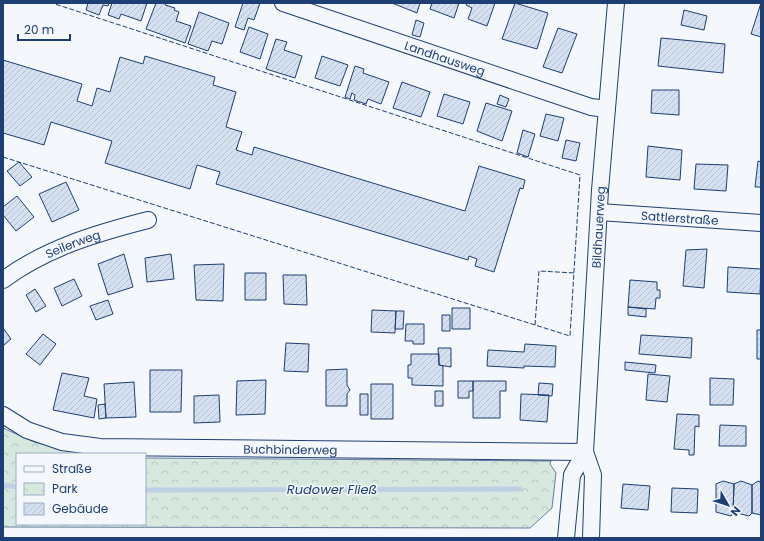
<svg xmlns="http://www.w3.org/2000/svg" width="764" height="541" viewBox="0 0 764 541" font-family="Poppins,sans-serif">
	<defs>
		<pattern id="park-crowns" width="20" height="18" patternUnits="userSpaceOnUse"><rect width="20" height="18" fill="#d7e8df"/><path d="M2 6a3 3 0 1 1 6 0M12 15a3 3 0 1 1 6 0" fill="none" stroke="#b8c8c3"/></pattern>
		<pattern id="building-hatch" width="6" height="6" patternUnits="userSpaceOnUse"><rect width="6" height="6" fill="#d5e0f0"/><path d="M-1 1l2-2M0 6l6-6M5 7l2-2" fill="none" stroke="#b6c1d1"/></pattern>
	</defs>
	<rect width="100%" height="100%" fill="#f4f7fb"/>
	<path fill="url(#park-crowns)" stroke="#687fa3" d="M3 428 34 442 84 454H17V524H145V458L551 461 550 464 556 473 552 508 530 528 3 527Z"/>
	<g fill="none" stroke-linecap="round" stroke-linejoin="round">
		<path stroke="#bed0e5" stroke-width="5" d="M3 485 17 487
			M145 490 520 489"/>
	</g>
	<path fill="url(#building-hatch)" stroke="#1d3f73" d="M88 3H109L108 6 103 5 99 15 86 10Z
		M112 3H147L141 21 121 14 119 19 108 15Z
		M156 3H166L165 5 175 8 174 10 179 12 176 21 191 26 185 43 146 29Z
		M243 3H260L254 20 248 18 244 30 235 27Z
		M392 3H420L417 13Z
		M432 3H459L454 18 430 9Z
		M467 3H495L487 26 468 19 472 8 466 5Z
		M515 3 548 13 537 49 502 39Z
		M761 3V37L751 34Z
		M684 10 707 16 704 30 681 25Z
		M199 12 229 23 222 44 212 41 208 51 188 44Z
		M416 20 424 23 420 37 412 35Z
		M249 27 268 34 260 59 240 52Z
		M558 28 577 34 562 73 543 67Z
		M661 38 725 44 723 73 658 66Z
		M276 39 287 42 284 50 302 56 295 78 266 69Z
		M145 56 215 77 213 85 236 92 226 127 242 132 236 150 252 155 254 147 465 211 479 166 525 180 523 189 520 188 494 272 475 266 477 259 469 256 468 260 216 184 220 172 197 165 190 189 105 163 112 141 51 122 44 145 3 133V60L82 84 77 101 92 106 97 88 110 92 120 57 143 64Z
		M322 56 348 65 340 86 315 78Z
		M355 66 364 69 363 73 389 82 381 104 368 99 366 104 354 100 355 95 352 93 350 99 345 97Z
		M402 82 430 92 421 117 393 108Z
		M652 90H679V115L651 113Z
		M444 94 470 102 463 124 437 116Z
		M500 95 509 99 506 107 497 104Z
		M486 103 512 111 502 141 477 131Z
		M546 114 564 118 558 141 540 136Z
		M523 130 535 134 528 157 517 153Z
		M566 140 580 143 576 161 562 158Z
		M648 146 682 150 680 180 646 177Z
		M758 161 761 162V187H755Z
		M19 162 32 177 20 186 7 171Z
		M696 164 728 165 726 191 694 189Z
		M66 182 79 210 52 222 39 194Z
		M17 196 34 217 16 231 3 215V207Z
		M707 249 704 288 683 286 686 250Z
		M124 254 133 287 108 295 98 264Z
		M171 254 174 279 147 282 145 258Z
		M224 264 223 301 196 300 194 265Z
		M728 267 761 269 760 294 727 292Z
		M245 273H266V300H245Z
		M283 275H306L307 305 284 304Z
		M74 279 82 296 62 306 54 288Z
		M630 280 657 282V290H660V298H656L655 309 628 307Z
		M35 289 46 306 36 312 26 295Z
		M108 300 113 314 96 320 90 306Z
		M628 307 646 309V317L628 315Z
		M452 308H470V329H452Z
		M372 310 396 311 395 333 371 332Z
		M396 311H404L403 329H395Z
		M442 315H450V331H442Z
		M406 324H424V344H413V341H405Z
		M3 328 11 339 3 346Z
		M757 330H761V359H757Z
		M43 334 56 344 40 365 26 354Z
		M641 335 692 338 691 358 639 354Z
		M286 343 309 344 308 372 284 371Z
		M525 344 556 346 555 367 524 366V368L487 366 488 350 524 352Z
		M438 348H451V367L439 365Z
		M411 354H439V365L443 366V386L412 385V378H408V365H411Z
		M625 362 656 365 655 373 625 370Z
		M347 369V385L350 390 347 394V406H326V370Z
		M150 370H182L181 412H150Z
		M62 373 89 378 84 396 97 399 94 418 53 410Z
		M648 374 670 376 667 402 646 400Z
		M710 378 734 379 733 405H710Z
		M266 380 265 414 236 415 237 381Z
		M458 381H473V391H469V398H458Z
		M473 381H506V391H500V418H473Z
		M134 382 136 417 106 418 104 384Z
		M539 383 553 384 552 396 538 395Z
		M371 384H393V419H371Z
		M435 391H443V406H435Z
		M360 394H368V415H360Z
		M521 394 549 395 547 422 520 420Z
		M219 395 220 422 194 423V396Z
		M105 404 106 418 99 419 98 405Z
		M677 414 699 415V427L695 426 694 455H689V450L674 449Z
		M720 425 746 426V446H719Z
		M723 481 734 484 733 512 731 516 716 512V484Z
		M741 481 752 485V513L749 516 733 512 734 484Z
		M758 481 761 482V515L752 513V485Z
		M623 484 650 486 648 510 621 508Z
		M672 488 698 489 697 513 671 512Z"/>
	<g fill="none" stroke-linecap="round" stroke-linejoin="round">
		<g stroke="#1d3f73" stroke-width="18">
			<g id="street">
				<path id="s1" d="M283 3 591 107 607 109"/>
				<path id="s2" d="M599 212 761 223"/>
				<path id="s3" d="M3 280C46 248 97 233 148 220"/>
				<path id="s4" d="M3 415 27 430 62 442 100 447 585 452"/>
				<path d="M585 452 593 475 591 538"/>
				<path id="s5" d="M566 538 572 475 585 452 600 190 616 3"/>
			</g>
		</g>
		<use href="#street" stroke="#f4f7fb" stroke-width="16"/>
		<path stroke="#1d3f73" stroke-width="1" stroke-dasharray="5 2" stroke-linecap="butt" d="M3 157 570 336 580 175 52 3
			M535 325 539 271 575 273"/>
	</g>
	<g text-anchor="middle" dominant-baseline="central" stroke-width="3" stroke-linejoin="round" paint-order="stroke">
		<g font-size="12" fill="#1d3f73" stroke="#f4f7fb">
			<text stroke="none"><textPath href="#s1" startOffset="171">Landhausweg</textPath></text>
			<text stroke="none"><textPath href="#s2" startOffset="81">Sattlerstraße</textPath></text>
			<text stroke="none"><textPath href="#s5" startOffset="315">Bildhauerweg</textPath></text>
			<text stroke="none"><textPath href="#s3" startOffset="79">Seilerweg</textPath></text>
			<text stroke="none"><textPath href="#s4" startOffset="294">Buchbinderweg</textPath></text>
		</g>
		<g font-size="13" font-style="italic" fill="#1d3f73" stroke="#f4f7fb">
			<text x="332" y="489">Rudower Fließ</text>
		</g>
	</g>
	<rect width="764" height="541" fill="none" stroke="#1d3f73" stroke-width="8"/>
	<rect x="16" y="453" width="130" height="72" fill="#f4f7fb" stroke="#9eadc5"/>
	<rect x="24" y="466" width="20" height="6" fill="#f4f7fb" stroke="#9eadc5"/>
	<text x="52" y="473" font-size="12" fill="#1d3f73">Straße</text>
	<rect x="24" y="483" width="20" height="12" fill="url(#park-crowns)" stroke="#9eadc5"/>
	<text x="52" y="493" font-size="12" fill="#1d3f73">Park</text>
	<rect x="24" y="503" width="20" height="12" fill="url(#building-hatch)" stroke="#9eadc5"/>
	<text x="52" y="513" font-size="12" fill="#1d3f73">Gebäude</text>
	<g transform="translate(728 505) rotate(129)" stroke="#f4f7fb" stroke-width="3" paint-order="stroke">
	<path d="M0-3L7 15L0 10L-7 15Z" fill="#1d3f73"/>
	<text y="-6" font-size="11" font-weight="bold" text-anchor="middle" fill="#1d3f73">N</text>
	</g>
	<path d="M18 34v6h52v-6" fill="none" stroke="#1d3f73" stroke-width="2"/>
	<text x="24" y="34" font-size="12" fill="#1d3f73" stroke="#f4f7fb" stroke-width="3" paint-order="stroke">20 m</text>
</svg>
